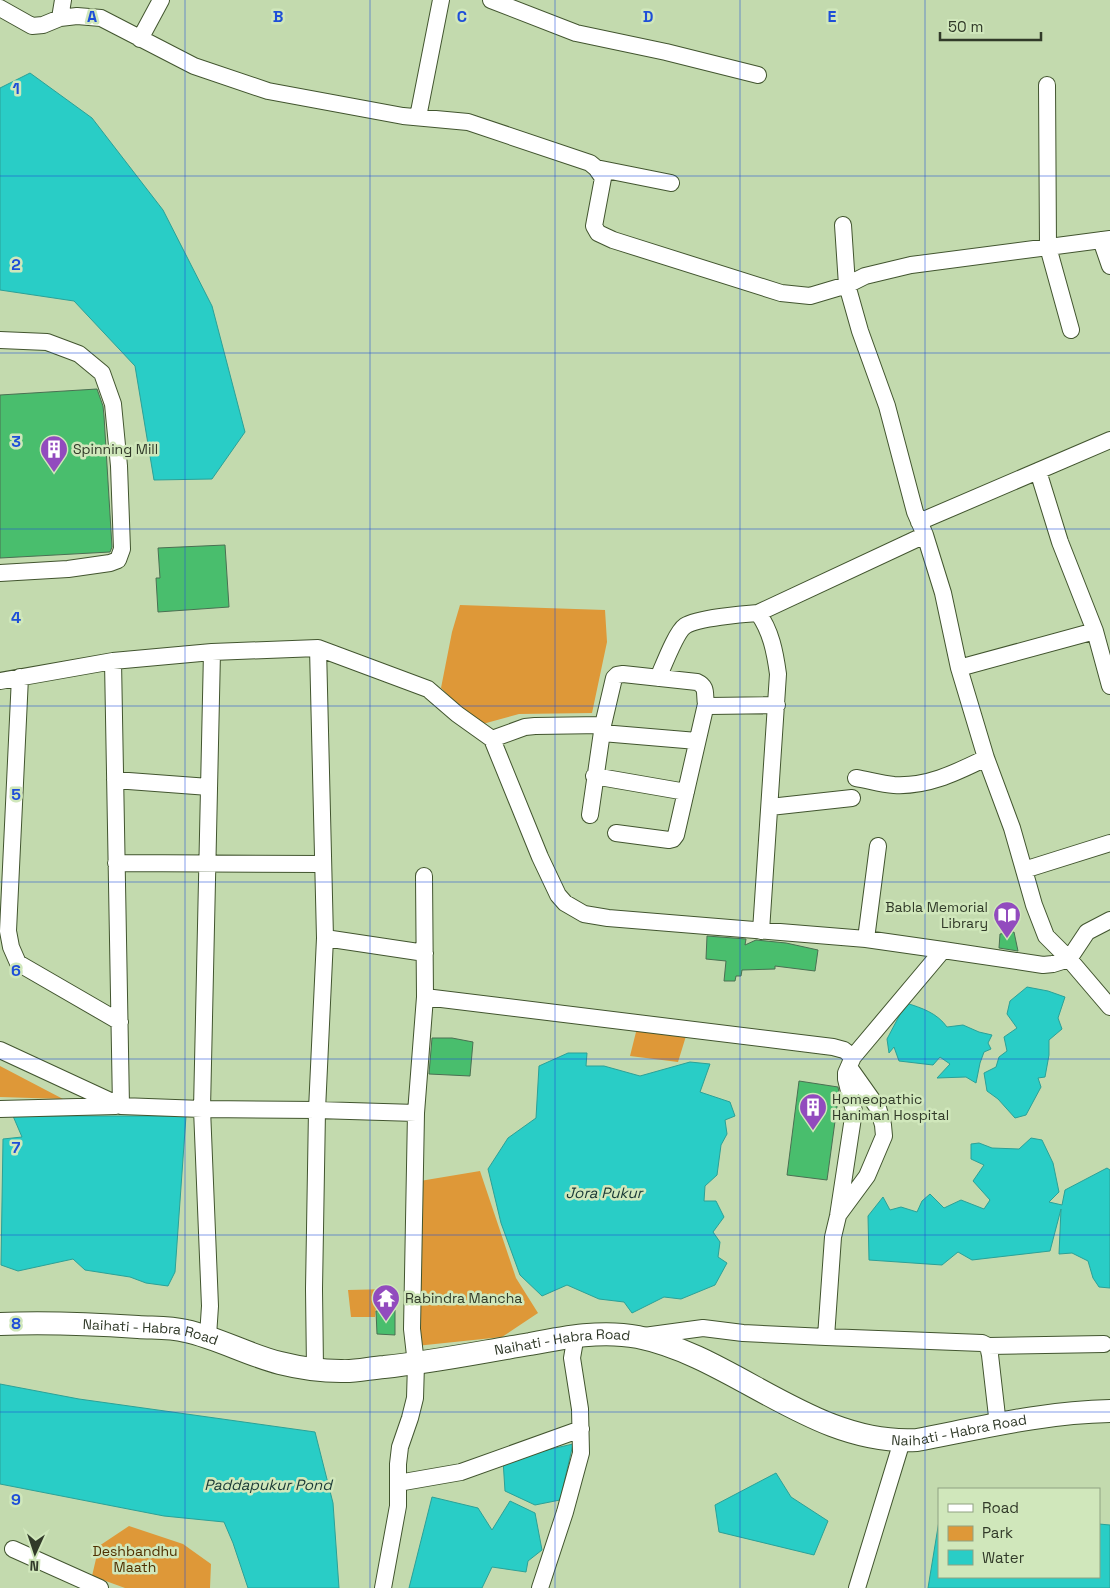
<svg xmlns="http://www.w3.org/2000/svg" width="1110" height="1588" viewBox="0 0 1110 1588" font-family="'Space Grotesk',sans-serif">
	<rect width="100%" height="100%" fill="#c3daae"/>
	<path fill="#de9838" d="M460 605 605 610 607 642 592 713 519 714 479 725 441 688 452 632Z
		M637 1028 686 1036 678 1062 630 1056Z
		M0 1066 63 1099 0 1097Z
		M480 1171 516 1278 538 1313 502 1337 416 1346 408 1183Z
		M391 1289 389 1307 376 1308 375 1317H351L348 1290Z
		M129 1526 183 1544 211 1564 210 1588H125L92 1576 99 1546Z"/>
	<path fill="#29cdc6" stroke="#2ba197" d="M30 73 92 118 163 210 212 306 245 432 212 479 154 480 135 366 74 301 0 290V88Z
		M1027 987 1048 991 1065 997 1058 1018 1062 1029 1049 1040V1055L1045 1077 1038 1078 1041 1087 1026 1115 1015 1118 998 1099 987 1091 984 1073 996 1067 999 1057 1007 1051 1004 1037 1017 1028 1007 1014 1010 1001Z
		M906 1003C922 1008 937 1013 947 1027L963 1025 979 1032 992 1035 988 1043 991 1049 984 1052 980 1063 976 1083 966 1077 937 1078 950 1064 940 1057 933 1065 899 1061 894 1047 889 1053 887 1039Z
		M568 1053H587L586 1066H604L640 1076 690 1062 710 1064 700 1092 730 1102 735 1116 725 1120 727 1134 721 1145 717 1175 705 1186 704 1201H716L724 1217 713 1232 720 1242 718 1257 727 1263 715 1285 681 1299 664 1297 632 1313 624 1302 599 1299 567 1285 542 1296 520 1275 501 1223 488 1169 508 1138 536 1118 539 1066Z
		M13 1116H186L175 1272 168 1286 146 1283 130 1277 85 1270 73 1259 18 1271 1 1265 3 1139 22 1137Z
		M1031 1138 1042 1140 1053 1163 1059 1192 1049 1202 1062 1205 1065 1190 1107 1168 1110 1170V1288L1099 1287 1093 1278 1088 1261 1072 1253 1059 1254 1061 1209 1050 1251 972 1260 958 1252 942 1265 869 1260 868 1216 883 1197 890 1210 901 1207 917 1212 922 1201 930 1194 944 1208 961 1200 984 1209 990 1200 973 1181 984 1165 971 1159V1144L979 1143 992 1148 1019 1149Z
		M0 1384 79 1399 315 1432 333 1503 339 1588H248L233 1543 224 1522 164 1516 0 1484Z
		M573 1444 560 1500 535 1505 505 1491 503 1460Z
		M776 1473 791 1497 828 1521 814 1555 719 1532 715 1505Z
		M432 1497 478 1508 492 1530 510 1501 535 1513 542 1550 528 1561 526 1572 492 1567 482 1588H409Z
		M939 1521V1577H1099V1524L1110 1525V1588H928Z"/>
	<path fill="#49be6d" stroke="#4a7052" d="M97 389 103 406 104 416 112 547 110 552 0 558V395Z
		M225 545 229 607 158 612 156 578H160L158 548Z
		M1014 932 1018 951 999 948 1000 934Z
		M707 936 746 939 745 945 756 940 786 943 818 950 815 971 775 966V969L742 970 741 976H736L735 981H724L726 961 706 959Z
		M432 1038H452L473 1042 470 1076 429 1074Z
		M799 1081 838 1087 839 1092 827 1180 787 1175Z
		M395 1310V1335L377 1334 376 1311Z"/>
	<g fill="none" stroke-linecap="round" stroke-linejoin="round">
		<g stroke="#42552f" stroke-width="18">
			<path id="street" d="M491 0 576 33 666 52 758 75
				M0 8 32 26 43 25 60 18 77 16 101 18 194 66 268 91 403 116 468 122 590 163 596 168 603 178 594 226 598 233 613 240 781 293 810 296 847 285 865 276 911 265 1110 239
				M60 18 63 0
				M140 39 161 0
				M1047 85 1048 247 1071 330
				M418 117 441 0
				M596 168 671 183
				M843 225 847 285 860 331 887 406 915 512 925 535 943 593 959 668 986 758 1012 828 1034 905 1046 936 1069 959 1110 1007
				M1101 240 1110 266
				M0 340 47 342 79 354 102 373 113 404 119 466 122 549 118 560 110 563 68 569 0 573
				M1038 471 1060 542 1095 631 1110 686
				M919 522 1110 440
				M758 613 925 535
				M318 648 325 938 317 1110 202 1109 121 1106 113 661 212 652Z
				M318 648 428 689 457 714 492 739 540 857 558 895 565 903 584 914 608 918 866 939 943 950
				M959 668 1095 631
				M20 677 8 931 11 947 18 963 120 1022
				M658 678C663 667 676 632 685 626 697 618 743 614 758 613 771 631 775 652 778 674L761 931
				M0 681 113 661
				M602 733 697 741
				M492 739 525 727 535 726 603 725
				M594 776 686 792
				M856 778C868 780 882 784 894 785 928 787 957 772 986 758
				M115 780 209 787
				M770 807 852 798
				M590 815 603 725 614 678 617 675 623 674 697 682C708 687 704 694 706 704L709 706 777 705
				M616 833 669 840 673 839 676 835 706 704
				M116 863 323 864
				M1024 870 1110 843
				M325 938 425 953
				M866 939 878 846
				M425 997 833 1047 844 1050 853 1057
				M0 1050 121 1106
				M0 1109 116 1106
				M839 1214 867 1176 884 1136 883 1125 878 1108 849 1067
				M208 1336 210 1306 202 1109 212 652
				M644 1336 703 1328 743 1333 826 1337
				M988 1346 1104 1344
				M315 1369 314 1289 317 1110 416 1113
				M998 1425 990 1355 988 1346 982 1343 826 1337 833 1237 838 1216 854 1111 846 1079V1073L853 1057 943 950 1043 965 1053 964 1069 959 1087 932 1110 920
				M398 1483 461 1472 581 1429
				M13 1549 100 1588
				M383 1588 398 1506V1464L400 1447 410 1418 415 1398 416 1364 412 1329 416 1113 425 997 424 876
				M540 1588 565 1512 581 1453 580 1409 572 1358 576 1335
				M857 1588 902 1441"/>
		</g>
		<g stroke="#42552f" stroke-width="24">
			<g id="secondary">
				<path id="s1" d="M0 1324C46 1322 93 1324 138 1327 154 1328 170 1327 186 1331 218 1338 248 1355 280 1363 300 1368 321 1371 341 1371 355 1372 370 1368 384 1367 433 1362 481 1352 530 1344 566 1337 602 1330 638 1337 735 1357 813 1446 917 1440 980 1428 1045 1412 1110 1411"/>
			</g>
		</g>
		<use href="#street" stroke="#fff" stroke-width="16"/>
		<use href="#secondary" stroke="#fff" stroke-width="22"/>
	</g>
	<path fill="none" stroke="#1d4ed8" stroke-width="1" stroke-opacity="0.55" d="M185 0V1588M370 0V1588M555 0V1588M740 0V1588M925 0V1588M0 176H1110M0 353H1110M0 529H1110M0 706H1110M0 882H1110M0 1059H1110M0 1235H1110M0 1412H1110"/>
	<defs>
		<g id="building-pin" transform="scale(1.4375)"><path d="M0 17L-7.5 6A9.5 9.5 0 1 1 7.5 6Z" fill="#924bbe" stroke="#d0e7bb"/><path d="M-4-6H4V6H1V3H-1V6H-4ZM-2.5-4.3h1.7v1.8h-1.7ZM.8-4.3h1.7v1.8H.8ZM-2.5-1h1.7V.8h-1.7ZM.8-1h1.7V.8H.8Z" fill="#fff"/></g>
		<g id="library-pin" transform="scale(1.4375)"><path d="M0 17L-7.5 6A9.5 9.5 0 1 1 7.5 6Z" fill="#924bbe" stroke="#d0e7bb"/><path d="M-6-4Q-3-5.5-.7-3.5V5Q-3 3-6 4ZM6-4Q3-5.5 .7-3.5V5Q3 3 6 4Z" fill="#fff"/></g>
		<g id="temple-pin" transform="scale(1.4375)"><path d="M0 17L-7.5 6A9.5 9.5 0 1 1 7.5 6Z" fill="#924bbe" stroke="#d0e7bb"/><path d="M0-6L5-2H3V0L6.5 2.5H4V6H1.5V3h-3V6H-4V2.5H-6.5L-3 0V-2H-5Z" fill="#fff"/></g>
	</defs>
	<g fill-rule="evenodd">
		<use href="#building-pin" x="54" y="449"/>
		<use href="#library-pin" x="1007" y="915"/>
		<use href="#building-pin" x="813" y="1107"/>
		<use href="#temple-pin" x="386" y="1298"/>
	</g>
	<g text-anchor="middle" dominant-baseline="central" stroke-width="5" stroke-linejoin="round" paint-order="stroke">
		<g font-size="14" fill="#313a29" stroke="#d0e7bb" text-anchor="start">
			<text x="73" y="449">Spinning Mill</text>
			<text x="988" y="907" text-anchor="end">Babla Memorial<tspan x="988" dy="16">Library</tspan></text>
			<text x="832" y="1099">Homeopathic<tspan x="832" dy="16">Haniman Hospital</tspan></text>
			<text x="405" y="1298">Rabindra Mancha</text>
		</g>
		<g font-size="14" fill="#313a29" stroke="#d0e7bb">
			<text stroke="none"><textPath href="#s1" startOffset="151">Naihati - Habra Road</textPath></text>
			<text stroke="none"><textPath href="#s1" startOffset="571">Naihati - Habra Road</textPath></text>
			<text stroke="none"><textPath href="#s1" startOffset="991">Naihati - Habra Road</textPath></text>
		</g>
		<g font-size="14" fill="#4f2f00" stroke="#d0e7bb">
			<text x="135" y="1551">Deshbandhu<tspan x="135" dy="16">Maath</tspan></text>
		</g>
		<g font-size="15" font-style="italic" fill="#183735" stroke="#d0e7bb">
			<text x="604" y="1192">Jora Pukur</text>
			<text x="268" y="1484">Paddapukur Pond</text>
		</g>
	</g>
	<g font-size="16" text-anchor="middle" font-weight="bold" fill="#1d4ed8" stroke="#d0e7bb" stroke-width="5" stroke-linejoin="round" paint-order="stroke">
		<text x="92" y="22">A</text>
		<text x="278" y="22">B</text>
		<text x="462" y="22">C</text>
		<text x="648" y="22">D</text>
		<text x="832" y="22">E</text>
		<text x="16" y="94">1</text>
		<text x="16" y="270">2</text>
		<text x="16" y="447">3</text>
		<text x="16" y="623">4</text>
		<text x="16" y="800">5</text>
		<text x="16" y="976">6</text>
		<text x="16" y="1153">7</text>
		<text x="16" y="1329">8</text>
		<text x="16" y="1505">9</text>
	</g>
	<rect x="938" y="1488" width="162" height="90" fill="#d0e7bb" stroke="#90a281"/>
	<rect x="948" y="1504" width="25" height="8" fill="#ffffff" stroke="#90a281"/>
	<text x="982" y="1513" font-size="15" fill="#313a29">Road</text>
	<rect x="948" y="1526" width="25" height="15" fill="#de9838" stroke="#90a281"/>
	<text x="982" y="1538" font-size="15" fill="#313a29">Park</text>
	<rect x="948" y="1550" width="25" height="15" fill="#29cdc6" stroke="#90a281"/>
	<text x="982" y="1563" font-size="15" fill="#313a29">Water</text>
	<g transform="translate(35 1553) rotate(183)" stroke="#d0e7bb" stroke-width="4" paint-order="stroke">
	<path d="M0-4L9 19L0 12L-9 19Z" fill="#313a29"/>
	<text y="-8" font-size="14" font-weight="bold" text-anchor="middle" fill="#313a29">N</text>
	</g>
	<path d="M940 32v8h101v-8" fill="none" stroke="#313a29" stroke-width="2.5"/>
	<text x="948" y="32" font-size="15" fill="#313a29" stroke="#d0e7bb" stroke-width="4" paint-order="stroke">50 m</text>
</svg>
